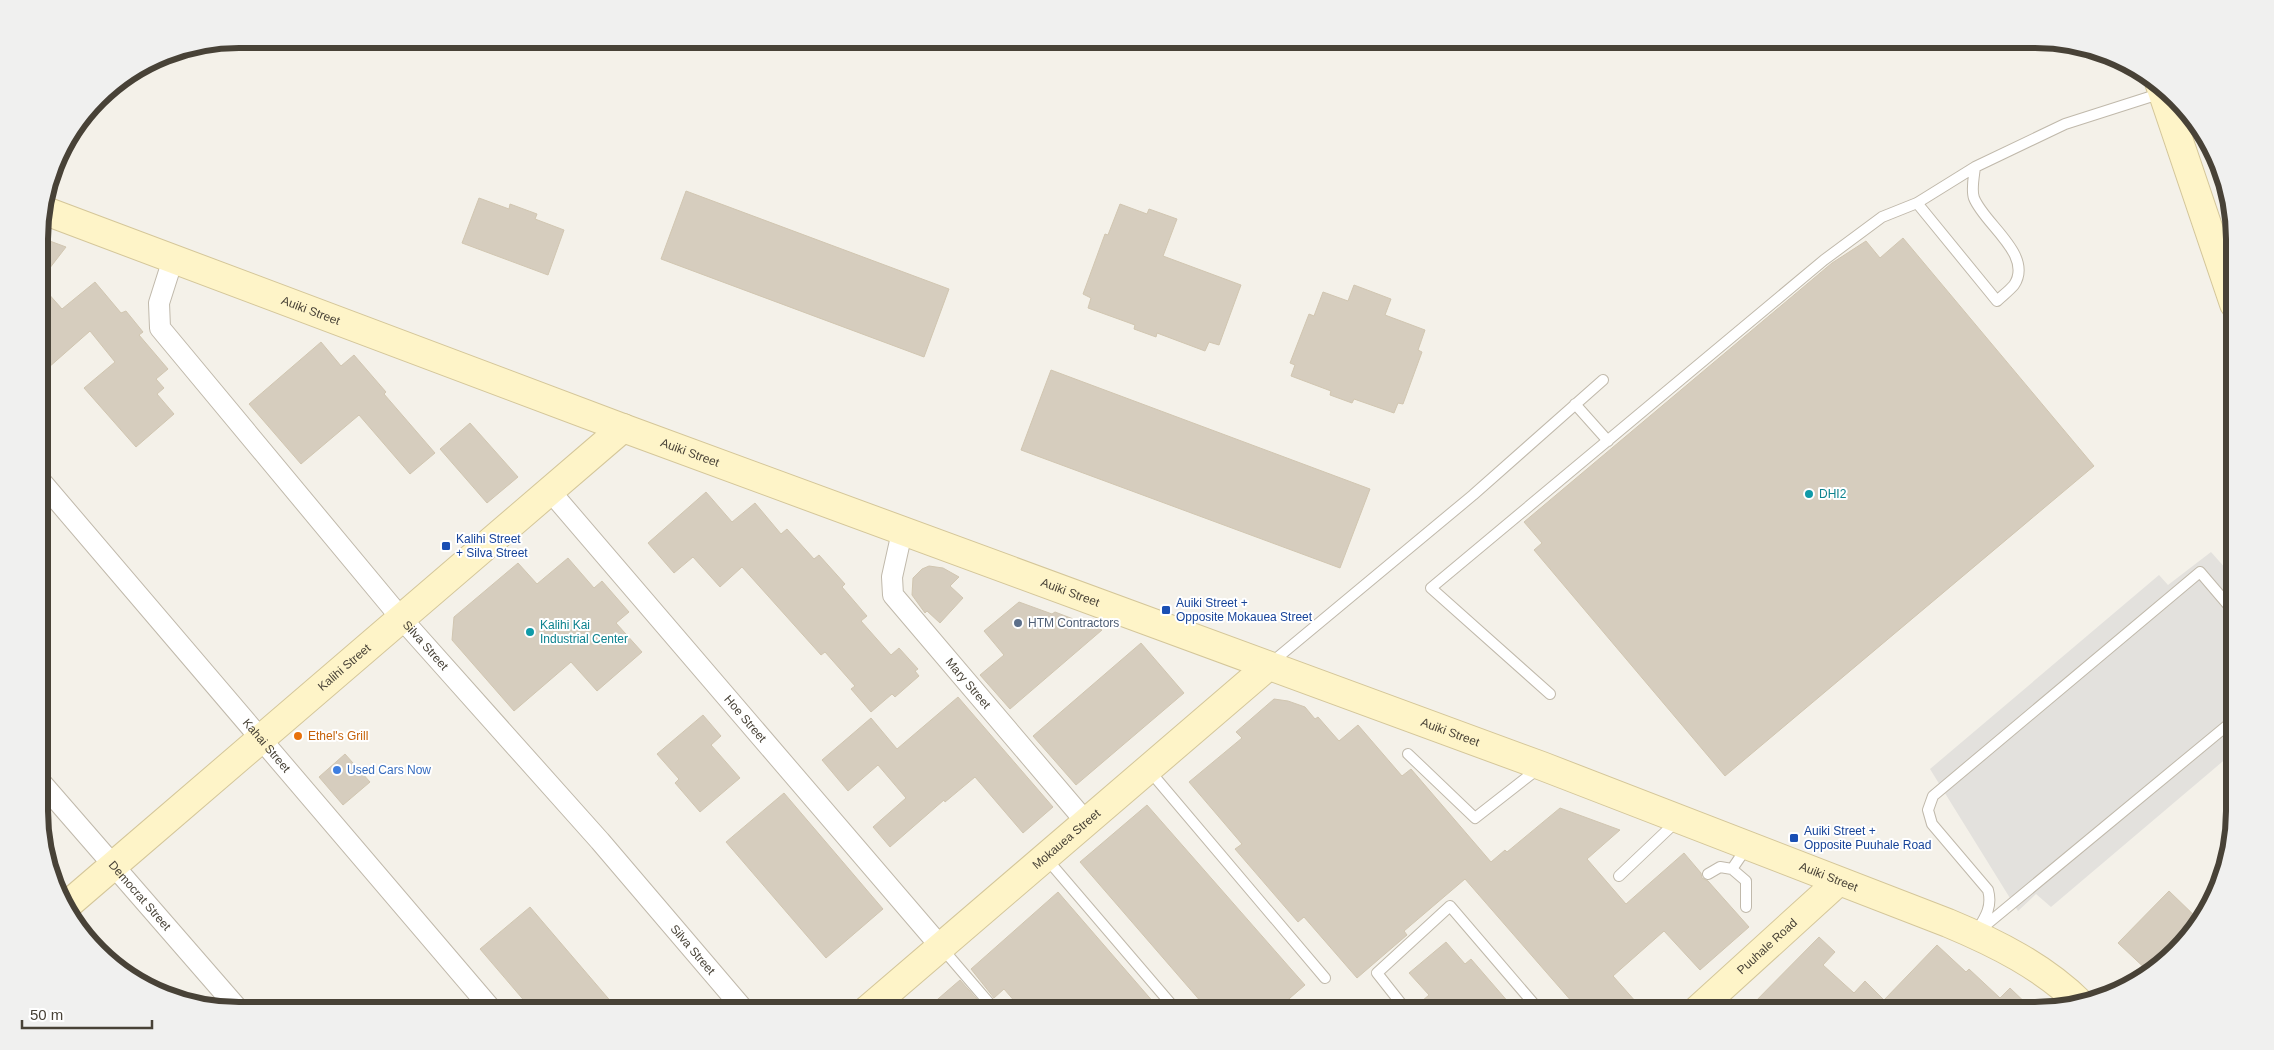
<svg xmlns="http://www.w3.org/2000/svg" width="2274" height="1050" viewBox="0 0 2274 1050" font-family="Helvetica,sans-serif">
	<rect width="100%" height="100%" fill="#f4f1e9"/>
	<path fill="#e3e1dd" d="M2211 552 2235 579V751L2051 907 2036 894 2018 911 1930 769 2159 575 2168 585Z"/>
	<path fill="#d6cdbe" stroke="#d1c6b1" d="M686 191 949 289 924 357 661 259Z
		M479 198 509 209 510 204 537 214 535 219 564 230 548 275 462 243Z
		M1120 204 1147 214 1149 209 1177 219 1163 256 1241 285 1219 345 1209 342 1205 351 1157 333 1156 337 1134 329 1135 325 1088 308 1091 298 1083 294 1105 234 1108 235Z
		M39 237 66 247 39 282Z
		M1903 238 2094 466 1725 776 1534 550 1542 543 1524 522 1832 263 1866 241 1880 258Z
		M95 282 121 313 126 311 143 332 139 335 168 369 156 379 164 388 157 394 174 414 136 447 84 388 115 362 90 331 40 375 39 283 62 309Z
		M1354 285 1391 299 1385 315 1425 330 1418 350 1422 352 1403 404 1398 403 1394 413 1354 399 1352 403 1330 395 1331 391 1291 376 1295 365 1290 363 1309 314 1314 316 1323 292 1348 301Z
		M321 342 341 366 354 355 386 392 384 394 435 453 410 474 359 415 301 464 249 404Z
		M1051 370 1370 489 1340 568 1021 450Z
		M470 423 518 477 487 503 440 449Z
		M706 492 732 522 755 503 781 534 787 529 814 559 819 555 845 584 842 587 867 616 861 621 891 655 899 648 918 669 915 671 919 676 895 697 892 694 871 712 851 689 855 686 825 652 821 655 742 567 720 587 693 557 674 573 648 543Z
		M568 558 594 588 602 581 629 612 616 623 642 652 597 691 571 662 514 711 452 640 454 617 518 563 537 584Z
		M929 566 943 568 959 577 950 586 963 598 940 623 927 611 925 613 912 595 913 578 922 569Z
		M1019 602 1052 614 1055 612 1102 630 1010 709 980 675 1004 655 984 631Z
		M1141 643 1184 693 1076 785 1033 736Z
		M958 697 1053 807 1023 833 975 777 945 802 944 800 890 847 873 827 906 798 878 765 848 791 822 760 871 718 897 749Z
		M1274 699 1288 701 1305 707 1315 719 1318 717 1339 741 1358 725 1402 776 1411 769 1491 862 1505 850 1507 852 1560 808 1620 830 1587 859 1626 904 1684 853 1701 873 1702 878 1708 881 1749 927 1700 970 1664 931 1613 976 1644 1011H1580L1465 879 1404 931 1407 935 1357 978 1304 917 1298 922 1235 849 1242 844 1189 782 1242 738 1236 732Z
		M703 715 721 736 711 745 740 778 700 812 675 783 679 779 657 754Z
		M345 754 370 782 343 805 319 777Z
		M784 793 883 909 826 958 726 842Z
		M1147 805 1305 985 1275 1011H1209L1080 862Z
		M2169 891 2200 921 2186 943 2151 974 2118 943Z
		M1058 892 1161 1011H1023L1004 989 994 998 971 969Z
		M530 907 619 1011H533L480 949Z
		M1819 937 1835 952 1823 965 1854 993 1865 981 1884 1000 1937 945 1966 972 1969 969 2000 998 2010 988 2034 1011H1790L1785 1006 1779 1011H1746Z
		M1446 942 1465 964 1471 959 1516 1011H1431L1422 1001 1429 995 1409 973Z
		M960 980 984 1007 979 1011H924Z"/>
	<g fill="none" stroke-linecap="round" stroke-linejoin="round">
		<g stroke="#c0b9ab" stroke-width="12">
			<path id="lane" d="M1917 203 1997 301C2002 296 2009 291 2014 285 2034 255 1984 224 1974 198 1971 190 1974 176 1975 167
				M1575 404 1608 441
				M2235 613 2200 572 1933 796 1928 810 1932 824 1988 890C1993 908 1984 919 1975 934L2235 719
				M1271 663 1473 495 1603 380
				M1550 694 1431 588 1824 260 1882 217 1917 203 1975 167 2065 124 2162 93
				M1408 754 1475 818 1539 768
				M1148 769 1325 978
				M1046 858 1177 1011
				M1708 874 1720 867 1732 869
				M1619 876 1678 820
				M1746 907V881L1732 869 1747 847
				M941 947 996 1011
				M1407 1011 1377 973 1450 906 1540 1011"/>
		</g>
		<g stroke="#c0b9ab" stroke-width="22">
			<g id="street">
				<path id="s1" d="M173 259 159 303 160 328 401 618 600 841 745 1011"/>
				<path id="s2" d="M40 480 493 1011"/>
				<path id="s3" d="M550 491 941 947"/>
				<path id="s4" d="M902 532 892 577 893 595 1086 822"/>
				<path id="s5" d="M40 781 240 1011"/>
			</g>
		</g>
		<g stroke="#d4c699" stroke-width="30">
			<g id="secondary">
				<path d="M2159 82 2234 304"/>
				<path id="s6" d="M43 210 623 428 1542 766 1948 923C1996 943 2044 967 2081 1004"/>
				<path id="s7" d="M65 907 623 428"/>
				<path id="s8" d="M866 1011 1267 667"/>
				<path id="s9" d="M1696 1011 1838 882"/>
			</g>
		</g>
		<use href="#lane" stroke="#fff" stroke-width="10"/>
		<use href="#street" stroke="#fff" stroke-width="20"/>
		<use href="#secondary" stroke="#fef4c8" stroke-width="28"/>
	</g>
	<g fill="#0f9aa8" stroke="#fff" stroke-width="2">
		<circle cx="1809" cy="494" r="5"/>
		<circle cx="530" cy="632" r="5"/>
	</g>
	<g fill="#1a4fb4" stroke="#fff" stroke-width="2">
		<rect x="441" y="541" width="10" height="10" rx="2.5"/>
		<rect x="1161" y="605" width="10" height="10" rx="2.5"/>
		<rect x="1789" y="833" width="10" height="10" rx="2.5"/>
	</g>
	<circle fill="#5c6f8a" stroke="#fff" stroke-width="2" cx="1018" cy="623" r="5"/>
	<circle fill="#e8710a" stroke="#fff" stroke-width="2" cx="298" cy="736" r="5"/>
	<circle fill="#3f7fe0" stroke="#fff" stroke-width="2" cx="337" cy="770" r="5"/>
	<g text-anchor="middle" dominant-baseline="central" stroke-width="4" stroke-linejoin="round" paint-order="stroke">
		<g font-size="12" fill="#484237" stroke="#fff">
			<text stroke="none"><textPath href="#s6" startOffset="286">Auiki Street</textPath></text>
			<text stroke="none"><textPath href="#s6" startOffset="691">Auiki Street</textPath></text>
			<text stroke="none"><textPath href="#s6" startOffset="1096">Auiki Street</textPath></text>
			<text stroke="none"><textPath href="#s1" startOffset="485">Silva Street</textPath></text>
			<text stroke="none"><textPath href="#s7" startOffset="368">Kalihi Street</textPath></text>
			<text stroke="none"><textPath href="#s4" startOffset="180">Mary Street</textPath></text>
			<text stroke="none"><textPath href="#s3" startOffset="300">Hoe Street</textPath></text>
			<text stroke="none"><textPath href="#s6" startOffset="1501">Auiki Street</textPath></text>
			<text stroke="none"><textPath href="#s2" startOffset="349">Kahai Street</textPath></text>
			<text stroke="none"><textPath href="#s8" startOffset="264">Mokauea Street</textPath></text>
			<text stroke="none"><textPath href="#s6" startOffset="1906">Auiki Street</textPath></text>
			<text stroke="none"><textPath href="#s5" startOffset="152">Democrat Street</textPath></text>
			<text stroke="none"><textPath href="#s9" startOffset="96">Puuhale Road</textPath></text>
			<text stroke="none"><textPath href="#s1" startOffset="890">Silva Street</textPath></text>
		</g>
		<g font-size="12" fill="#0d838f" stroke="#fff" text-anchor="start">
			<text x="1819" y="494">DHI2</text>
			<text x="540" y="625">Kalihi Kai<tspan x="540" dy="14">Industrial Center</tspan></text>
		</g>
		<g font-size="12" fill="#164399" stroke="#fff" text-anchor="start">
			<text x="456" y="539">Kalihi Street<tspan x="456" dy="14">+ Silva Street</tspan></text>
			<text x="1176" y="603">Auiki Street +<tspan x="1176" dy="14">Opposite Mokauea Street</tspan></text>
			<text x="1804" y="831">Auiki Street +<tspan x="1804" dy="14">Opposite Puuhale Road</tspan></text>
		</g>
		<g font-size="12" fill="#4e5e75" stroke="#fff" text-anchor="start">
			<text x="1028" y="623">HTM Contractors</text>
		</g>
		<g font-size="12" fill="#c56008" stroke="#fff" text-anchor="start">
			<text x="308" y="736">Ethel's Grill</text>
		</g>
		<g font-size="12" fill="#366cbe" stroke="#fff" text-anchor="start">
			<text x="347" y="770">Used Cars Now</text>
		</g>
	</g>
	<path d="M0 0H2274V1050H0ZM239 48H2035A191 191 0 0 1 2226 239V811A191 191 0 0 1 2035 1002H239A191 191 0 0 1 48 811V239A191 191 0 0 1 239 48Z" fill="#f0f0ef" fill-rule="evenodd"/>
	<path fill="none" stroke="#484237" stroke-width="6" d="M239 48H2035A191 191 0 0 1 2226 239V811A191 191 0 0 1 2035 1002H239A191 191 0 0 1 48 811V239A191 191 0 0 1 239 48Z"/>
	<path d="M22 1020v8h130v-8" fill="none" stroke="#484237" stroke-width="2.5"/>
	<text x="30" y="1020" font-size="15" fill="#484237" stroke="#ffffff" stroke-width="4" paint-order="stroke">50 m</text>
</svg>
